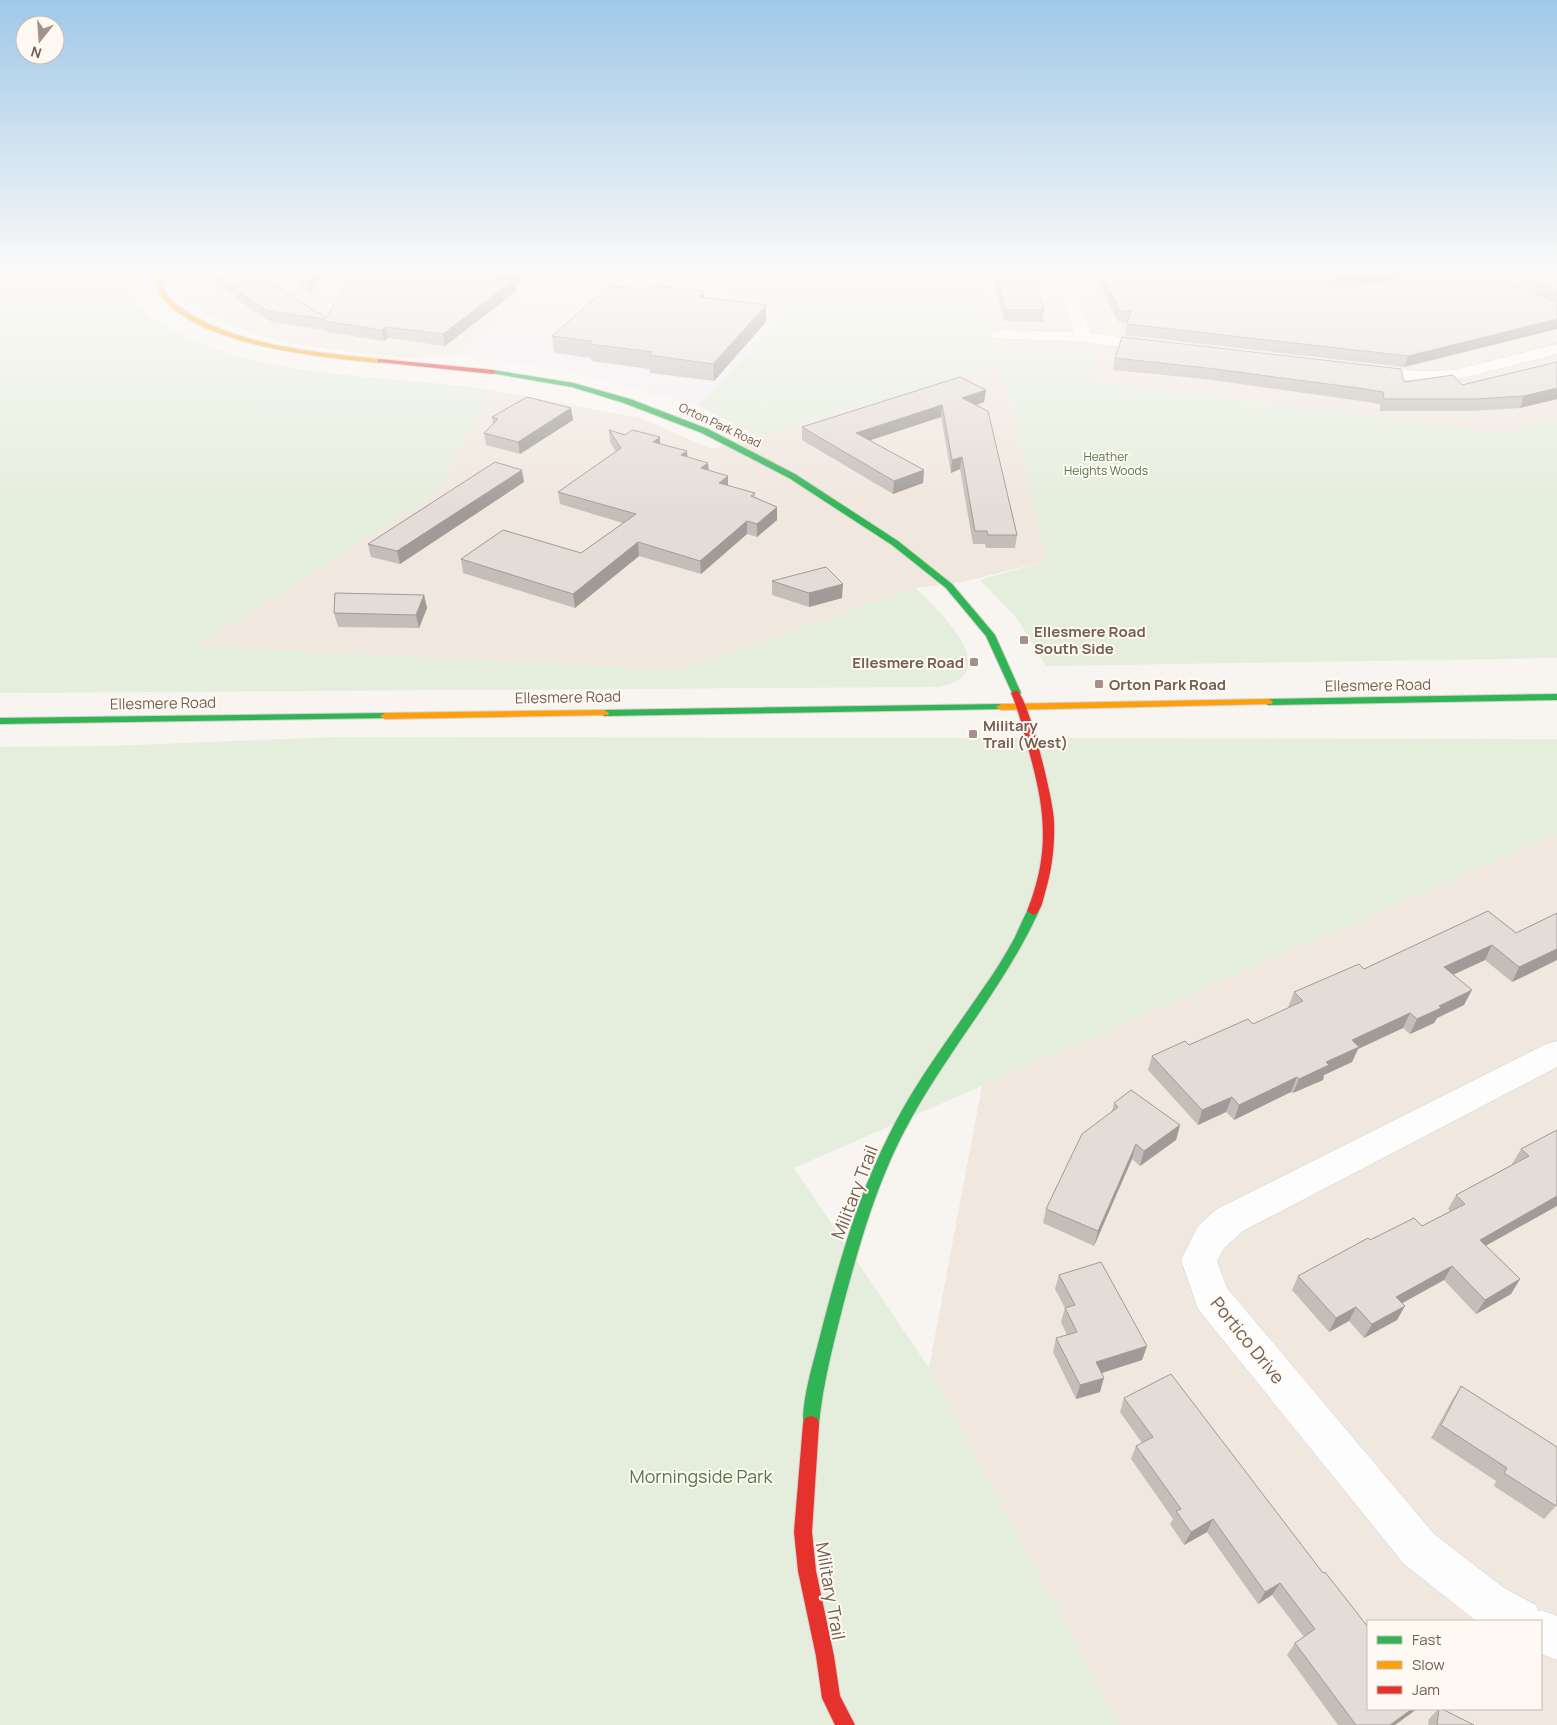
<svg xmlns="http://www.w3.org/2000/svg" width="1557" height="1725" viewBox="0 0 1557 1725" font-family="Manrope,sans-serif">
	<rect width="100%" height="100%" fill="#f8f4f0"/>
	<path fill="#f0e7de" fill-rule="evenodd" d="M171 273H662V276L535 288 456 355 408 358 365 354 289 343 239 329 207 314 184 298 171 278Z
		M975 273H1557V419L1505 433 1091 381 1095 349 996 346Z
		M1001 365 1047 561 962 582 916 588 676 670 196 646 437 494 492 390 640 418 712 449Z
		M1557 834V1725H1119L929 1368 982 1086ZM1368 1621H1541V1709H1368Z"/>
	<path fill="#f5edf4" d="M662 276 785 314 698 406 565 370 456 355 535 288Z"/>
	<path fill="#e5eddc" d="M0 273H128C131 288 134 302 146 313 154 321 166 326 175 331 266 380 391 375 492 390L437 494 197 646 676 670 916 588C941 613 1008 676 936 687L0 693Z
		M662 273H975L996 346 1096 349 1091 381 1505 433 1557 419V658L1046 666 1016 617 980 580 1047 561 1001 365 759 437 698 406 785 314 662 276Z
		M337 737 1557 739V834L794 1168 929 1368 1119 1725H0V747L109 746Z"/>
	<g fill="none" stroke-linecap="round" stroke-linejoin="round">
		<g stroke="#d5d0ca" stroke-width="1">
			<path id="street" d="M1055 273H1069L1091 333 1158 342 1164 344 1166 347 1164 350 1158 352 1084 342 992 338 990 335 992 332 998 330 1074 332Z
				M1557 344V354L1455 380 1419 381 1365 376 1359 375 1357 371 1359 367 1365 366 1419 371 1455 370Z
				M1557 1041V1067L1243 1231 1224 1248 1217 1261 1227 1288 1434 1534 1504 1588 1536 1605 1538 1611 1541 1610 1557 1616V1660L1541 1654V1621H1476L1404 1564 1198 1309 1181 1260 1198 1226 1217 1209 1546 1044Z"/>
		</g>
		<g stroke="#d6d0ca" stroke-width="2">
			<path id="fast" d="M493 370 573 383 630 399 708 429 795 474 898 541 952 584 995 635 1021 693 1019 695H1013L986 636 946 588 892 545 789 478 702 433 624 403 572 387 491 373 490 372Z
				M1557 694V700L1268 705 1263 702 1268 699Z
				M1001 704 1006 707 1004 709 604 716 599 713 604 710Z
				M385 713 389 714 390 716 389 718 0 724V718Z
				M1033 907 1039 911C1004 987 952 1045 912 1117 879 1175 861 1238 844 1302 834 1342 823 1382 819 1424L817 1430 811 1432 805 1430C798 1414 813 1363 818 1344 836 1274 855 1202 888 1137 914 1083 951 1036 984 987 995 972 1005 955 1014 939 1019 929 1023 918 1029 908Z"/>
		</g>
		<g stroke="#d6d0ca" stroke-width="2">
			<path id="slow" d="M151 273H157C160 280 163 291 168 296 214 344 317 353 380 359L383 361 380 363C319 357 204 346 162 298 157 291 154 281 151 273Z
				M1268 699 1271 700 1273 702 1271 704 1001 710 996 707 1001 704Z
				M604 710 609 713 608 715 385 719 380 716 385 713Z"/>
		</g>
		<g stroke="#d6d0ca" stroke-width="2">
			<path id="jam" d="M380 359 493 370 496 372 493 374 378 362V360Z
				M1016 690C1028 694 1054 803 1054 821 1055 845 1052 870 1045 893 1043 900 1041 913 1033 915L1027 911C1051 851 1045 808 1028 748 1023 730 1019 711 1011 693Z
				M811 1416 817 1418 819 1424 812 1532 816 1571 834 1656 840 1696 855 1725H835L822 1698 816 1656 798 1571 794 1532 803 1424 805 1418Z"/>
		</g>
		<use href="#street" fill="#fefdfd" fill-rule="evenodd"/>
		<use href="#fast" fill="#30b455" fill-rule="evenodd"/>
		<use href="#slow" fill="#ff9f0a" fill-rule="evenodd"/>
		<use href="#jam" fill="#e5322d" fill-rule="evenodd"/>
	</g>
	<path fill="#c4beb9" d="M202 273H256L326 318 521 281 515 283 516 291 445 346 388 338 384 341 327 332 326 330 271 322 236 299 235 296Z
		M324 273 310 293 299 287 297 276Z
		M991 273H1031L1044 310 1043 322 1004 321Z
		M1094 273H1181L1338 287 1539 295 1513 273H1557V329L1404 367 1125 335 1127 323 1118 322Z
		M1188 273H1424L1382 282 1335 286Z
		M648 290 705 298 766 322 714 381 650 373V369L591 361V358L554 353 552 336Z
		M1115 358 1404 382 1462 385 1557 362V399L1520 408 1472 411H1380V404L1355 400 1204 379 1113 370Z
		M986 390 984 402 976 405 1017 535 1015 548H986L985 544H973L960 469 951 473 941 417 870 440 924 470 923 483 893 494 802 440V427Z
		M571 408 573 420 520 454 486 445 484 433 493 424 492 417Z
		M609 430 660 444 687 457 709 470 728 476V486L755 493V497L777 507V520L757 537 747 534 701 574 639 556 575 608 463 573 461 559 581 553 623 523 560 504 558 492 616 452 610 442Z
		M524 482 400 564 371 557 368 544Z
		M772 581 842 598 809 607 772 595Z
		M424 595 427 608 419 628 338 627 334 613Z
		M1488 911 1553 962 1512 982 1485 960 1453 975 1464 1005 1437 1018 1434 1023 1410 1034 1403 1028 1358 1049 1352 1062 1324 1075 1323 1080 1293 1093 1291 1092 1234 1120 1226 1112 1198 1125 1148 1070 1152 1056 1189 1045 1253 1024 1289 1008 1288 1007 1294 992 1364 969Z
		M1114 1103 1180 1125 1176 1140 1140 1166 1132 1159 1094 1246 1043 1223 1046 1209 1112 1111Z
		M1557 1130 1486 1246 1520 1279 1511 1294 1476 1314 1444 1280 1402 1303 1397 1320 1364 1338 1349 1321 1329 1332 1292 1290 1298 1276 1370 1240 1422 1226 1450 1211 1448 1209 1456 1195 1513 1164H1512L1521 1149Z
		M1059 1275 1147 1346 1142 1360 1102 1373 1100 1392 1076 1399 1053 1352 1056 1338 1067 1335 1061 1322 1065 1308 1055 1289Z
		M1461 1386 1556 1506 1544 1519 1494 1486 1496 1481 1431 1438 1452 1400Z
		M1124 1398 1415 1710 1395 1725H1338L1287 1655 1295 1643 1304 1637 1272 1595 1258 1604 1207 1532 1184 1545 1170 1524 1173 1519 1131 1459 1136 1446 1142 1443 1120 1412Z
		M1438 1709H1442L1474 1725H1428L1429 1719Z"/>
	<path fill="#a09b96" d="M314 273H324L310 293 308 282Z
		M510 273H524L521 281 515 283 516 291 445 346 443 334 488 277Z
		M1371 273H1424L1382 282 1335 286 1338 275Z
		M704 291 705 308 699 297Z
		M766 305V322L714 381 713 364Z
		M1557 319V329L1404 367 1408 356Z
		M386 327 388 338 384 341 382 330Z
		M1557 388V399L1520 408 1524 396Z
		M986 390 984 402 961 410 962 398Z
		M942 405 941 417 856 445V433Z
		M571 408 573 420 520 454 518 442Z
		M660 437V449L653 442Z
		M687 451 688 464 681 455Z
		M962 457 960 469 951 473 952 460Z
		M708 463 709 475 701 468Z
		M522 470 524 482 400 564 397 551Z
		M924 470 923 483 893 494 894 481Z
		M728 476V489L719 483Z
		M777 507V520L757 537V524Z
		M747 521V534L701 574 700 561Z
		M638 542 639 556 575 608 573 594Z
		M843 584 842 598 809 607V593Z
		M424 595 427 608 419 628 416 615Z
		M1492 945 1485 960 1437 982 1444 967Z
		M1557 949V960L1512 982 1519 967Z
		M1472 990 1464 1005 1437 1018 1434 1023 1410 1034 1417 1019 1439 1006Z
		M1410 1013 1403 1028 1358 1049 1352 1062 1324 1075 1323 1080 1293 1093 1299 1079 1326 1062 1352 1040Z
		M1297 1077 1291 1092 1234 1120 1239 1105Z
		M1232 1097 1226 1112 1198 1125 1202 1110Z
		M1180 1125 1176 1140 1140 1166 1144 1151Z
		M1136 1144 1132 1159 1094 1246 1098 1231Z
		M1557 1196V1206L1471 1254 1480 1240Z
		M1452 1266 1444 1280 1388 1311 1396 1297Z
		M1520 1279 1511 1294 1476 1314 1485 1300Z
		M1405 1306 1397 1320 1364 1338 1372 1324Z
		M1356 1307 1349 1321 1329 1332 1336 1318Z
		M1147 1346 1142 1360 1092 1376 1096 1362Z
		M1104 1378 1100 1392 1076 1399 1080 1385Z
		M1213 1519 1207 1532 1184 1545 1191 1532Z
		M1280 1583 1272 1595 1258 1604 1265 1592Z
		M1412 1709H1417L1395 1725H1390Z"/>
	<path fill="#e4ddd7" stroke="#a09b96" d="M214 273H256L326 318 347 285 359 273H510L488 277 514 280 443 334 386 327 382 330 324 321 325 319 268 311 233 288H235Z
		M299 273H314L308 282 297 276Z
		M995 273H1031L1044 310H1005Z
		M1101 273H1181L1338 287 1386 283 1433 273H1482L1557 302V319L1408 356 1127 324 1131 311H1120Z
		M1308 273H1371L1338 275Z
		M1530 273H1557V296Z
		M609 286 648 290 653 286 704 291 699 297 766 305 713 364 649 355 652 352 589 344 592 341 552 336Z
		M1122 337 1401 369 1404 382 1453 375 1462 385 1557 362V388L1524 396 1476 399H1384L1383 392 1358 388 1207 368 1115 358Z
		M960 377 986 390 962 398 988 411 1017 535H988L987 531H975L962 457 952 460 942 405 856 433 924 470 894 481 802 427Z
		M527 397 571 408 518 442 484 433 498 419 492 417Z
		M609 430 625 435 632 430 660 437 653 442 687 451 681 455 708 463 701 468 728 476 719 483 755 493 751 496 777 507 757 524 747 521 700 561 638 542 573 594 461 559 503 530 581 553 636 514 558 492 621 448Z
		M495 462 522 470 397 551 368 544Z
		M826 567 843 584 809 593 772 581Z
		M335 593 424 595 416 615 334 613Z
		M1488 911 1516 933 1557 913V949L1519 967 1492 945 1444 967 1472 990 1439 1006 1441 1008 1417 1019 1410 1013 1352 1040 1359 1047 1326 1062 1329 1065 1299 1079 1297 1077 1239 1105 1232 1097 1202 1110 1152 1056 1185 1041 1189 1045 1248 1019 1253 1024 1303 1001 1294 992 1359 964 1364 969Z
		M1131 1090 1180 1125 1144 1151 1136 1144 1098 1231 1046 1209 1082 1134 1118 1107 1114 1103Z
		M1557 1130V1196L1480 1240 1520 1279 1485 1300 1452 1266 1396 1297 1405 1306 1372 1324 1356 1307 1336 1318 1298 1276 1368 1238 1370 1240 1414 1218 1422 1226 1465 1204 1456 1195 1529 1156 1521 1149Z
		M1101 1262 1147 1346 1096 1362 1104 1378 1080 1385 1056 1338 1077 1332 1065 1308 1075 1305 1059 1275Z
		M1171 1374 1323 1573 1325 1572 1368 1627V1709H1412L1390 1725H1356L1295 1643 1315 1629 1280 1583 1265 1592 1213 1519 1191 1532 1176 1511 1181 1509 1136 1446 1153 1437 1124 1398Z
		M1461 1386 1557 1447V1503L1556 1506 1504 1473 1507 1468 1441 1425Z
		M1439 1709H1442L1474 1725H1437Z"/>
	<linearGradient id="sky" x2="0" y2="1"><stop stop-color="#9fc8e8"/><stop offset="0.53" stop-color="#fcfaf8"/><stop offset="1" stop-color="#fcfaf8" stop-opacity="0"/></linearGradient>
	<rect width="1557" height="514" fill="url(#sky)"/>
	<g fill="#a29289" stroke="#fef9f2" stroke-width="2">
		<rect x="1019" y="635" width="10" height="10" rx="2.5"/>
		<rect x="969" y="657" width="10" height="10" rx="2.5"/>
		<rect x="1094" y="679" width="10" height="10" rx="2.5"/>
		<rect x="968" y="729" width="10" height="10" rx="2.5"/>
	</g>
	<g text-anchor="middle" dominant-baseline="central" stroke-width="4" stroke-linejoin="round" paint-order="stroke">
		<g font-size="12" fill="#745e51" stroke="#fef9f2">
			<text transform="translate(720 425) rotate(25)">Orton Park Road</text>
		</g>
		<g font-size="12" fill="#57784a" stroke="#fef9f2">
			<text x="1106" y="456">Heather<tspan x="1106" dy="14">Heights Woods</tspan></text>
		</g>
		<g font-size="15" font-weight="bold" fill="#745e51" stroke="#fef9f2" text-anchor="start">
			<text x="1034" y="631">Ellesmere Road<tspan x="1034" dy="17">South Side</tspan></text>
			<text x="964" y="662" text-anchor="end">Ellesmere Road</text>
			<text x="1109" y="684">Orton Park Road</text>
			<text x="983" y="725">Military<tspan x="983" dy="17">Trail (West)</tspan></text>
		</g>
		<g font-size="15" fill="#745e51" stroke="#fef9f2">
			<text transform="translate(1378 685) rotate(-1)">Ellesmere Road</text>
			<text transform="translate(568 697) rotate(-1)">Ellesmere Road</text>
			<text transform="translate(163 703) rotate(-1)">Ellesmere Road</text>
		</g>
		<g font-size="18" fill="#745e51" stroke="#fef9f2">
			<text transform="translate(854 1192) rotate(-69)">Military Trail</text>
			<text transform="translate(1248 1340) rotate(51)">Portico Drive</text>
			<text transform="translate(831 1591) rotate(80)">Military Trail</text>
		</g>
		<g font-size="18" fill="#57784a" stroke="#fef9f2">
			<text x="701" y="1476">Morningside Park</text>
		</g>
	</g>
	<rect x="1367" y="1620" width="175" height="90" fill="#fef9f2" stroke="#c7bbb2"/>
	<rect x="1377" y="1636" width="25" height="8" fill="#30b455" stroke="#c7bbb2"/>
	<text x="1412" y="1645" font-size="15" fill="#745e51">Fast</text>
	<rect x="1377" y="1661" width="25" height="8" fill="#ff9f0a" stroke="#c7bbb2"/>
	<text x="1412" y="1670" font-size="15" fill="#745e51">Slow</text>
	<rect x="1377" y="1686" width="25" height="8" fill="#e5322d" stroke="#c7bbb2"/>
	<text x="1412" y="1695" font-size="15" fill="#745e51">Jam</text>
	<g transform="translate(40 40) rotate(197)"><circle r="24" fill="#fef9f2" stroke="#c7bbb2"/>
	<path d="M0-4L9 19L0 12L-9 19Z" fill="#a29289"/>
	<text y="-8" font-size="14" font-weight="bold" text-anchor="middle" fill="#745e51">N</text>
	</g>
</svg>
